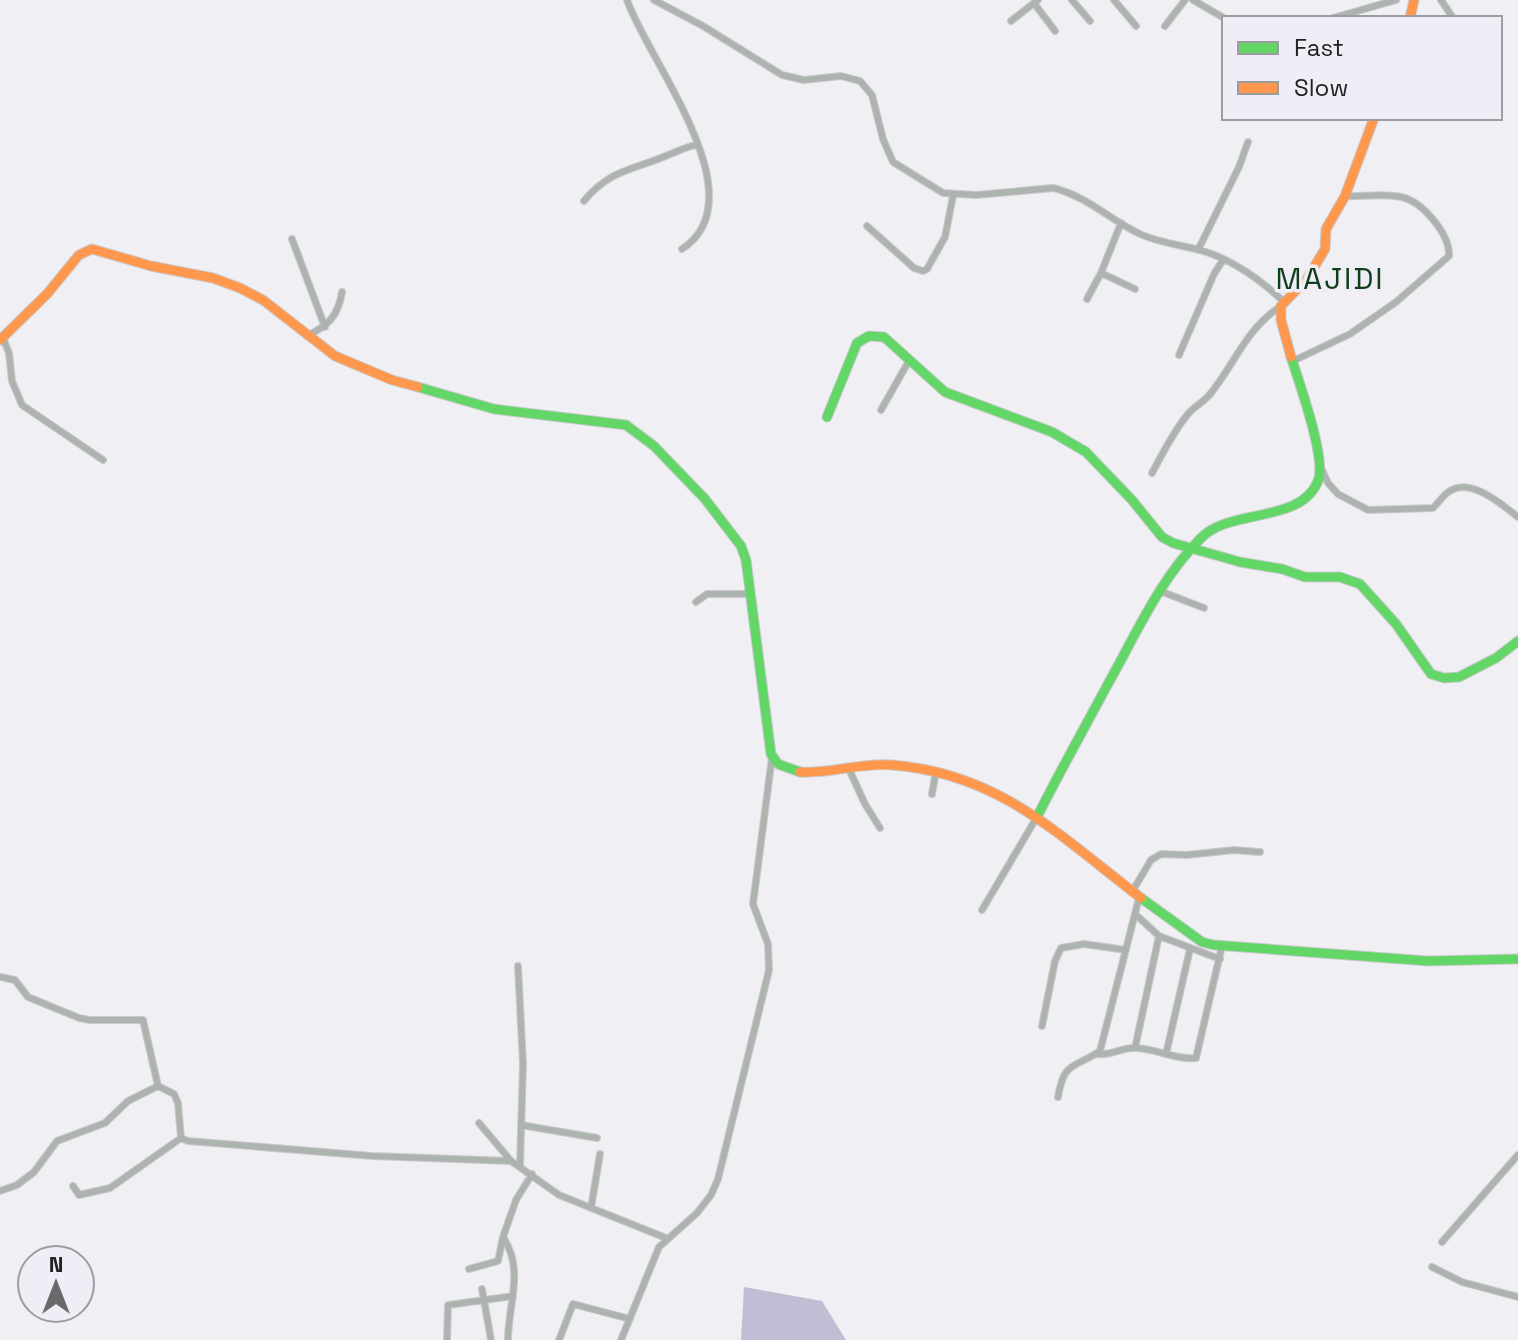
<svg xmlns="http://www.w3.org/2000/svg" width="1518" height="1340" viewBox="0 0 1518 1340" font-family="'Space Grotesk',sans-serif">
	<rect width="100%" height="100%" fill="#f0eff3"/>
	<path fill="#c2bdd4" d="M744 1287 822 1301 846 1340H741Z"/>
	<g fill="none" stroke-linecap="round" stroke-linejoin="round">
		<g stroke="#cbcbcd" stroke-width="8">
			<path id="street" d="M627 0C647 59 760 198 682 249
				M654 0 703 26 782 75 804 80 841 76 860 81 872 95 883 139 893 162 943 193 976 195 1053 188C1087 196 1110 220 1140 234 1160 243 1180 245 1200 250 1231 259 1261 280 1284 302
				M1072 0 1090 21
				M1114 0 1136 26
				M1193 0 1224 18
				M1441 0 1453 18
				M1034 3 1055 31
				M1333 18 1396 0
				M1011 21 1038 0
				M1165 26 1185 0
				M584 201C610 169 634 170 668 155 679 151 686 146 698 145
				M867 226 914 268 923 271 927 269 945 237 953 196
				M292 239 325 327
				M1198 250 1239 167 1248 142
				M1101 273 1135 289
				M1087 299 1101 273 1121 223
				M307 336C329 325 338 316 342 292
				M3 338 9 353 12 381 22 405 103 460
				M1179 355 1214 274 1223 260
				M1293 361 1350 334 1396 302 1449 256C1450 234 1422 201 1401 197 1383 193 1363 197 1345 196
				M881 410 910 359
				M1321 468 1328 483 1338 494 1368 510 1433 508C1438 503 1442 497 1447 493 1469 475 1501 504 1518 517
				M1152 473C1163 453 1173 432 1188 414 1195 406 1205 401 1211 393 1236 362 1245 330 1281 306
				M1160 591 1204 608
				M696 602 707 594H749
				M848 767 865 804 880 828
				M932 794 936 771
				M1132 892 1151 860 1161 854 1187 855 1234 850 1260 852
				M982 910 1037 817
				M1135 914 1159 936
				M518 966 523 1064 520 1165
				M0 977 15 980 28 997 79 1018 90 1020H143L158 1086
				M1042 1026 1055 961 1061 948 1084 944 1126 950
				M1135 1048 1159 936 1220 959
				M1097 1054C1110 1056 1120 1048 1134 1048 1155 1048 1175 1060 1196 1058L1222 946
				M1166 1054 1190 949
				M1058 1097C1064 1061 1073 1069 1100 1051L1139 898
				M479 1123 511 1161
				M521 1125 597 1138
				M73 1186 79 1195 110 1188 181 1138
				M0 1191 17 1185 34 1172 57 1141 105 1123 128 1101 158 1086 174 1094 178 1103 181 1138 188 1141 372 1156 511 1161 559 1195 666 1238
				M591 1208 600 1154
				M1442 1242 1518 1155
				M1432 1267 1462 1282 1518 1297
				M469 1269 498 1261 503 1237
				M482 1289 491 1340
				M447 1340 448 1305 513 1296
				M508 1340C508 1304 525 1270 503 1237L516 1200 532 1174
				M559 1340 573 1304 630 1319
				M621 1340 659 1247 697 1213 711 1195 718 1179 769 970 768 944 753 904 772 757"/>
		</g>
		<g stroke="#cbcbcd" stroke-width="11">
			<path id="fast" d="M418 387 494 409 626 425 654 446 705 499 741 546 746 560 771 754 778 764 800 772
				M827 417 857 343 869 336 884 337 945 392 1052 432 1086 452 1132 500 1162 537 1173 543 1240 562 1282 569 1305 577H1340L1360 584 1396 624 1431 674 1444 678 1459 677 1496 658 1518 641
				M1037 817C1060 771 1085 727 1109 682 1137 632 1160 579 1201 538 1230 508 1301 524 1318 481 1327 460 1299 382 1291 357
				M1141 898 1202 942 1214 945 1428 961 1518 959"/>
		</g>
		<g stroke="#cbcbcd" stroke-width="11">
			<path id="slow" d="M1410 18 1414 0
				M0 340 47 294 79 255 92 249 151 266 213 278 240 288 263 300 335 356 392 380 418 387
				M1291 357 1281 320V306L1307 279 1325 249 1326 229 1345 196 1374 118
				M800 772C831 774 861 762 892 765 999 773 1060 836 1141 898"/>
		</g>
		<use href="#street" stroke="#adb4af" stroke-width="6"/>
		<use href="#fast" stroke="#63d668" stroke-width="9"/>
		<use href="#slow" stroke="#ff974d" stroke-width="9"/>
	</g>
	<g text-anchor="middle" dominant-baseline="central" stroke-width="7" stroke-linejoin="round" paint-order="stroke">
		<g font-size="30" letter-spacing="2" fill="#0e3f1b" stroke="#efedf5">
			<text x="1330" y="278">MAJIDI</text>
		</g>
	</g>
	<rect x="1222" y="16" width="280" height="104" fill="#efedf5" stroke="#9d9ca1" stroke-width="2"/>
	<rect x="1238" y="42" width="40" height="12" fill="#63d668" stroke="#9d9ca1" stroke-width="2"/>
	<text x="1294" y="56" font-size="24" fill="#222224">Fast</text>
	<rect x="1238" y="82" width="40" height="12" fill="#ff974d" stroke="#9d9ca1" stroke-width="2"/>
	<text x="1294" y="96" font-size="24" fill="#222224">Slow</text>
	<g transform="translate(56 1284)"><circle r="38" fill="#efedf5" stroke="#9d9ca1" stroke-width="2"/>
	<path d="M0-6L14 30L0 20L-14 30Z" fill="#6a6a6c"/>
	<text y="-12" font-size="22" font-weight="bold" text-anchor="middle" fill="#222224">N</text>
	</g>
</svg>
